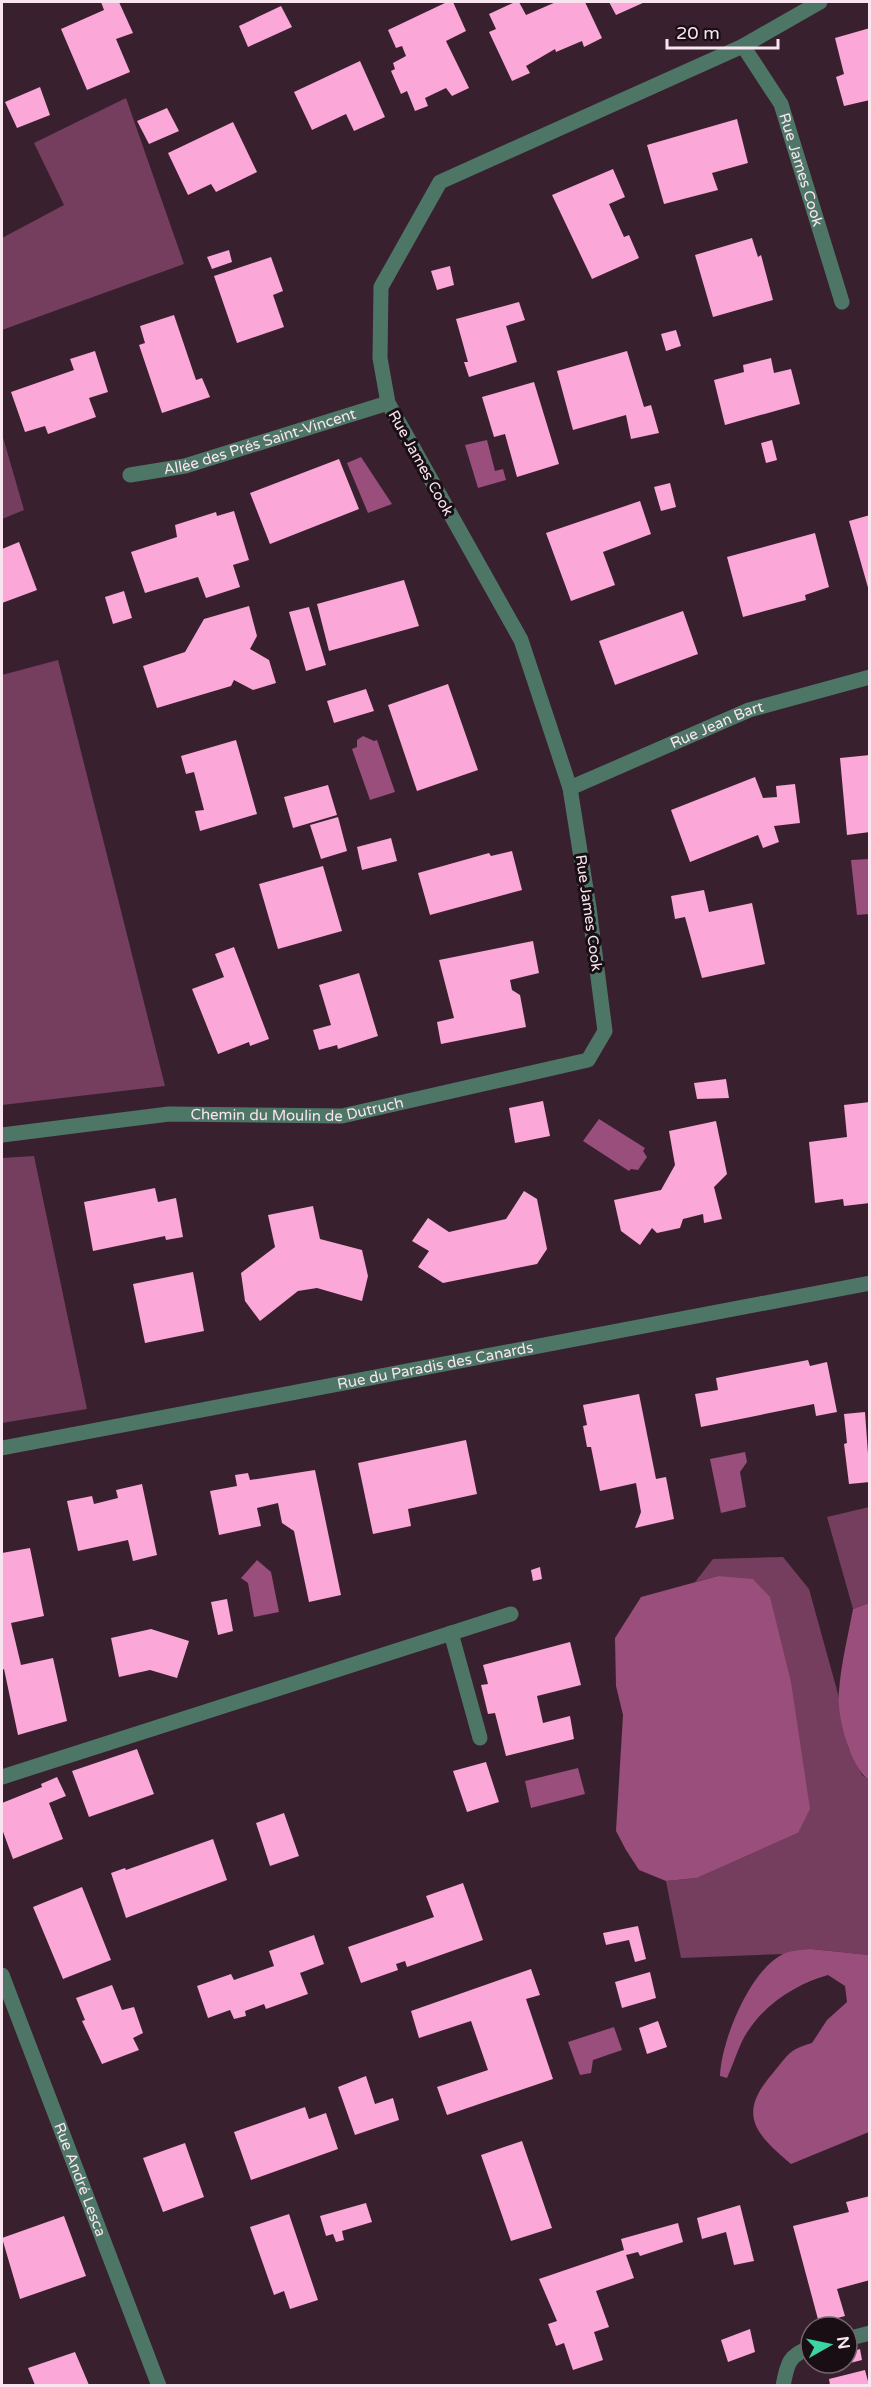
<svg xmlns="http://www.w3.org/2000/svg" width="871" height="2387" viewBox="0 0 871 2387" font-family="'Varela Round',sans-serif">
	<rect width="100%" height="100%" fill="#39202f"/>
	<path fill="#753d5e" d="M126 98 184 264 2 330V238L64 205 34 143Z
		M2 434 24 510 2 519Z
		M58 660 165 1086 2 1105V675Z
		M34 1156 87 1409 2 1423V1158Z
		M869 1507V1603L853 1609 827 1517Z
		M783 1557 809 1589 838 1694 848 1747 862 1775 869 1780V1955L811 1949 784 1954 681 1958 666 1881 697 1878 798 1833 718 1576 695 1582 713 1559Z"/>
	<path fill="#994e7b" d="M487 440 495 471 503 469 506 480 478 488 465 445Z
		M361 457 392 504 368 513 347 463Z
		M363 736 374 741 377 740 395 792 370 800 352 749 357 747V740Z
		M869 859V914L857 915 851 860Z
		M599 1119 645 1148 643 1151 647 1157 638 1170 631 1169 629 1171 583 1141Z
		M745 1452 747 1462 740 1472 746 1507 721 1513 710 1459Z
		M257 1560 271 1572 279 1612 254 1617 248 1583 241 1578Z
		M718 1576 753 1579 770 1597 791 1682 810 1809 798 1833 697 1878 666 1881 639 1870 626 1850 616 1831 623 1715 616 1686 615 1638 641 1597Z
		M869 1603H870L869 1780C850 1767 836 1714 839 1691 841 1664 848 1636 853 1609Z
		M578 1768 585 1794 531 1808 525 1781Z
		M811 1949 869 1955V2132L791 2164C756 2134 736 2115 773 2073 789 2054 788 2050 812 2043L827 2020 847 2002 845 1986 828 1975C798 1983 765 2004 748 2031 739 2044 734 2063 727 2078L720 2076C721 2041 750 1970 783 1954 791 1950 803 1950 811 1949Z
		M614 2027 622 2050 593 2060 591 2073 580 2075 568 2042Z"/>
	<path fill="#fba7d7" d="M101 2H119L133 33 116 39 130 72 87 90 61 29 104 10Z
		M447 2H453L466 31 446 41 469 88 452 96 446 88 425 98 428 106 415 111 407 91 401 94 391 71 395 69 393 63 406 56 402 46 396 48 388 30Z
		M515 2H519L526 15 556 2H585L602 38 584 47 582 41 556 52 555 49 526 66 530 73 512 81 489 32 496 29 489 14Z
		M609 2H645L616 15Z
		M281 6 292 27 248 47 239 26Z
		M870 28V100L844 106 836 77 844 74 835 38Z
		M360 61 385 117 354 131 346 114 312 130 294 92Z
		M40 87 50 115 17 128 5 102Z
		M167 108 179 131 149 144 137 121Z
		M737 119 748 163 712 173 718 190 664 204 647 145Z
		M233 122 257 172 216 192 211 184 188 195 168 153Z
		M613 169 625 197 609 204 624 237 629 235 639 258 592 279 552 195Z
		M752 238 758 257 761 255 773 300 713 317 695 255Z
		M229 250 232 262 212 269 207 257Z
		M271 257 283 291 273 295 284 327 237 343 214 276Z
		M450 266 454 285 437 290 431 271Z
		M519 302 525 320 506 326 517 362 469 377 464 362H468L456 319Z
		M174 315 196 380 202 378 210 397 162 413 139 345 145 343 140 326Z
		M676 330 681 346 666 351 661 334Z
		M95 351 108 392 89 398 96 417 48 434 45 426 25 432 11 392 74 370 70 359Z
		M627 351 644 407 651 405 659 433 631 439 626 415 573 430 557 371Z
		M771 358 774 373 791 369 800 404 725 425 714 380 744 372 743 365Z
		M534 382 559 464 517 477 505 434 494 437 482 397Z
		M772 440 777 460 766 463 761 443Z
		M339 459 359 509 270 544 250 493Z
		M670 483 676 507 661 511 654 487Z
		M640 501 651 534 603 552 615 585 571 601 546 533Z
		M234 511 249 560 233 565 240 587 206 598 198 577 145 593 131 552 177 537 175 525 216 512 217 516Z
		M870 515V590L869 591 849 521Z
		M815 533 829 587 805 595 806 600 743 617 727 557Z
		M19 542 37 590 2 603V549Z
		M404 580 419 626 329 651 317 604Z
		M124 591 132 618 113 624 105 597Z
		M249 606 257 636 250 649 269 660 276 683 253 690 234 680 231 686 157 708 143 666 185 652 204 619Z
		M309 607 326 665 306 671 289 612Z
		M683 611 698 654 615 685 599 641Z
		M448 684 478 770 417 791 388 705Z
		M366 689 374 711 334 723 327 701Z
		M236 740 257 814 200 831 195 811 204 810 194 772 186 774 181 756Z
		M870 755V832L847 835 840 758Z
		M755 777 763 798 777 797 776 786 795 784 800 823 774 826 779 842 763 848 758 835 690 862 671 810Z
		M328 785 337 815 293 828 284 797Z
		M338 817 347 851 321 859 310 825Z
		M391 838 397 861 362 870 357 847Z
		M512 851 522 890 430 915 418 873 489 853 491 856Z
		M323 866 342 931 278 949 259 884Z
		M704 890 709 912 752 903 765 964 702 978 685 917 675 919 671 896Z
		M533 941 539 973 510 980 512 990 520 995 526 1027 441 1044 437 1022 454 1018 439 960Z
		M234 947 269 1039 250 1046 249 1042 218 1054 192 989 224 977 215 954Z
		M359 973 378 1036 338 1049 337 1045 319 1050 313 1030 331 1025 319 985Z
		M726 1079 729 1098 697 1099 694 1083Z
		M543 1101 550 1136 515 1143 509 1108Z
		M870 1102V1203L844 1206 843 1199 815 1203 809 1142 847 1137 844 1105Z
		M716 1121 727 1174 714 1187 722 1219 704 1223 703 1214 683 1219 680 1228 657 1233 652 1228 640 1245 621 1231 614 1200 661 1190 675 1165 669 1131Z
		M155 1188 158 1202 176 1198 183 1237 166 1240 165 1236 93 1251 84 1202Z
		M524 1191 537 1199 547 1249 537 1264 443 1283 418 1267 429 1251 412 1241 428 1218 449 1232 506 1219Z
		M313 1206 320 1239 362 1250 368 1276 362 1301 317 1288 298 1291 260 1321 245 1301 241 1273 275 1247 268 1215Z
		M193 1272 204 1331 145 1343 133 1284Z
		M808 1360 810 1366 827 1362 837 1412 816 1416 814 1404 701 1427 695 1394 718 1390 716 1378Z
		M639 1394 656 1479 666 1477 674 1519 635 1528 641 1512 636 1483 600 1491 591 1447H587L583 1426 587 1425 583 1405Z
		M865 1412 870 1482 849 1484 844 1444 847 1443 844 1414Z
		M466 1440 477 1494 408 1509 411 1526 373 1534 358 1463Z
		M315 1470 341 1595 309 1602 294 1531 282 1523 278 1503 257 1508 261 1526 219 1535 210 1491 237 1486 235 1475 248 1473 250 1480Z
		M142 1484 157 1555 133 1561 128 1540 78 1551 67 1501 92 1496 94 1504 118 1498 116 1490Z
		M30 1548 44 1616 11 1623 21 1665 53 1658 67 1721 18 1735 4 1669 2 1670V1553Z
		M540 1567 542 1579 533 1581 531 1570Z
		M227 1599 233 1631 218 1635 211 1602Z
		M151 1629 189 1641 177 1678 150 1670 119 1677 111 1638Z
		M570 1642 581 1685 537 1696 543 1723 570 1716 574 1739 506 1756 495 1713 488 1714 481 1685 488 1684 483 1665Z
		M137 1749 154 1794 89 1817 72 1771Z
		M486 1762 499 1802 467 1812 453 1771Z
		M57 1777 66 1796 49 1803 63 1839 13 1859 2 1829V1803L42 1787 41 1784Z
		M284 1813 299 1856 270 1866 256 1823Z
		M213 1839 227 1880 126 1918 111 1873 125 1868 126 1870Z
		M463 1883 483 1940 407 1967 405 1961 396 1964 398 1970 361 1983 348 1947 434 1917 426 1896Z
		M82 1887 111 1960 63 1979 33 1907Z
		M638 1926 646 1959 635 1962 629 1940 606 1945 603 1933Z
		M314 1935 324 1964 300 1973 308 1994 266 2009 264 2004 245 2011 246 2016 234 2019 230 2010 208 2018 197 1986 231 1974 234 1980 274 1966 269 1951Z
		M531 1969 540 1995 526 1999 553 2079 447 2115 437 2087 488 2070 471 2021 419 2038 411 2011Z
		M650 1972 656 1998 622 2008 615 1982Z
		M112 1985 122 2010 134 2007 143 2033 133 2038 139 2050 102 2064 82 2021 85 2020 76 1998Z
		M658 2021 667 2047 647 2054 639 2028Z
		M366 2076 375 2104 393 2098 399 2120 355 2135 338 2087Z
		M305 2107 309 2119 326 2113 338 2149 251 2180 234 2132Z
		M522 2141 552 2228 511 2241 481 2155Z
		M185 2143 204 2197 163 2212 143 2158Z
		M870 2196V2280L837 2289 845 2316 819 2323 793 2226 849 2212 846 2202Z
		M366 2203 372 2222 342 2231 344 2240 336 2242 333 2234 326 2236 320 2216Z
		M740 2205 754 2261 734 2265 726 2232 702 2239 697 2218Z
		M289 2214 318 2300 290 2309 284 2291 274 2295 250 2227Z
		M64 2216 86 2276 20 2299 2 2238Z
		M678 2223 683 2242 640 2256 638 2252 626 2255 634 2278 596 2291 609 2327 594 2332 603 2360 573 2370 564 2343 556 2346 548 2324 557 2321 539 2279 624 2250 621 2239Z
		M750 2329 755 2352 728 2362 721 2340Z
		M860 2349 862 2360 826 2369 825 2363H847V2353Z
		M75 2352 89 2385H35L28 2368Z
		M865 2370 869 2385H830L829 2379Z"/>
	<g fill="none" stroke-linecap="round" stroke-linejoin="round">
		<g stroke="#4e7666" stroke-width="15">
			<path id="s1" d="M743 46 781 104 842 302"/>
			<path id="s2" d="M130 475 185 466 388 403"/>
			<path id="s3" d="M570 788 749 710 870 677"/>
			<path id="s4" d="M2 1135 169 1114 342 1116 588 1060 605 1031 589 908 570 788 521 640 388 403 380 358 381 287 440 182 743 46 820 2"/>
			<path id="s5" d="M2 1448 870 1283"/>
			<path d="M451 1633 480 1738"/>
			<path d="M2 1777 511 1614"/>
			<path id="s6" d="M2 1975 159 2386"/>
			<path d="M847 2339 870 2333"/>
			<path d="M783 2386C787 2364 789 2354 811 2348"/>
		</g>
	</g>
	<g text-anchor="middle" dominant-baseline="central" stroke-width="6" stroke-linejoin="round" paint-order="stroke">
		<g font-size="15" fill="#f8e5ef" stroke="#190e14">
			<text stroke="none"><textPath href="#s1" startOffset="138">Rue James Cook</textPath></text>
			<text stroke="none"><textPath href="#s2" startOffset="134">Allée des Prés Saint-Vincent</textPath></text>
			<text transform="translate(421 463) rotate(61)">Rue James Cook</text>
			<text stroke="none"><textPath href="#s3" startOffset="160">Rue Jean Bart</textPath></text>
			<text transform="translate(589 913) rotate(82)">Rue James Cook</text>
			<text stroke="none"><textPath href="#s4" startOffset="297">Chemin du Moulin de Dutruch</textPath></text>
			<text stroke="none"><textPath href="#s5" startOffset="441">Rue du Paradis des Canards</textPath></text>
			<text stroke="none"><textPath href="#s6" startOffset="219">Rue André Lesca</textPath></text>
		</g>
	</g>
	<rect width="871" height="2387" fill="none" stroke="#f8e5ef" stroke-width="6"/>
	<g transform="translate(829 2345) rotate(81)"><circle r="28" fill="#190e14" stroke="#72646c" stroke-width="1.5"/>
	<path d="M0-4.5L10 22L0 15L-10 22Z" fill="#3cd4a4"/>
	<text y="-9" font-size="16" font-weight="bold" text-anchor="middle" fill="#f8e5ef">N</text>
	</g>
	<path d="M667 39v9h111v-9" fill="none" stroke="#f8e5ef" stroke-width="3"/>
	<text x="676" y="39" font-size="18" fill="#f8e5ef" stroke="#190e14" stroke-width="4.5" paint-order="stroke">20 m</text>
</svg>
